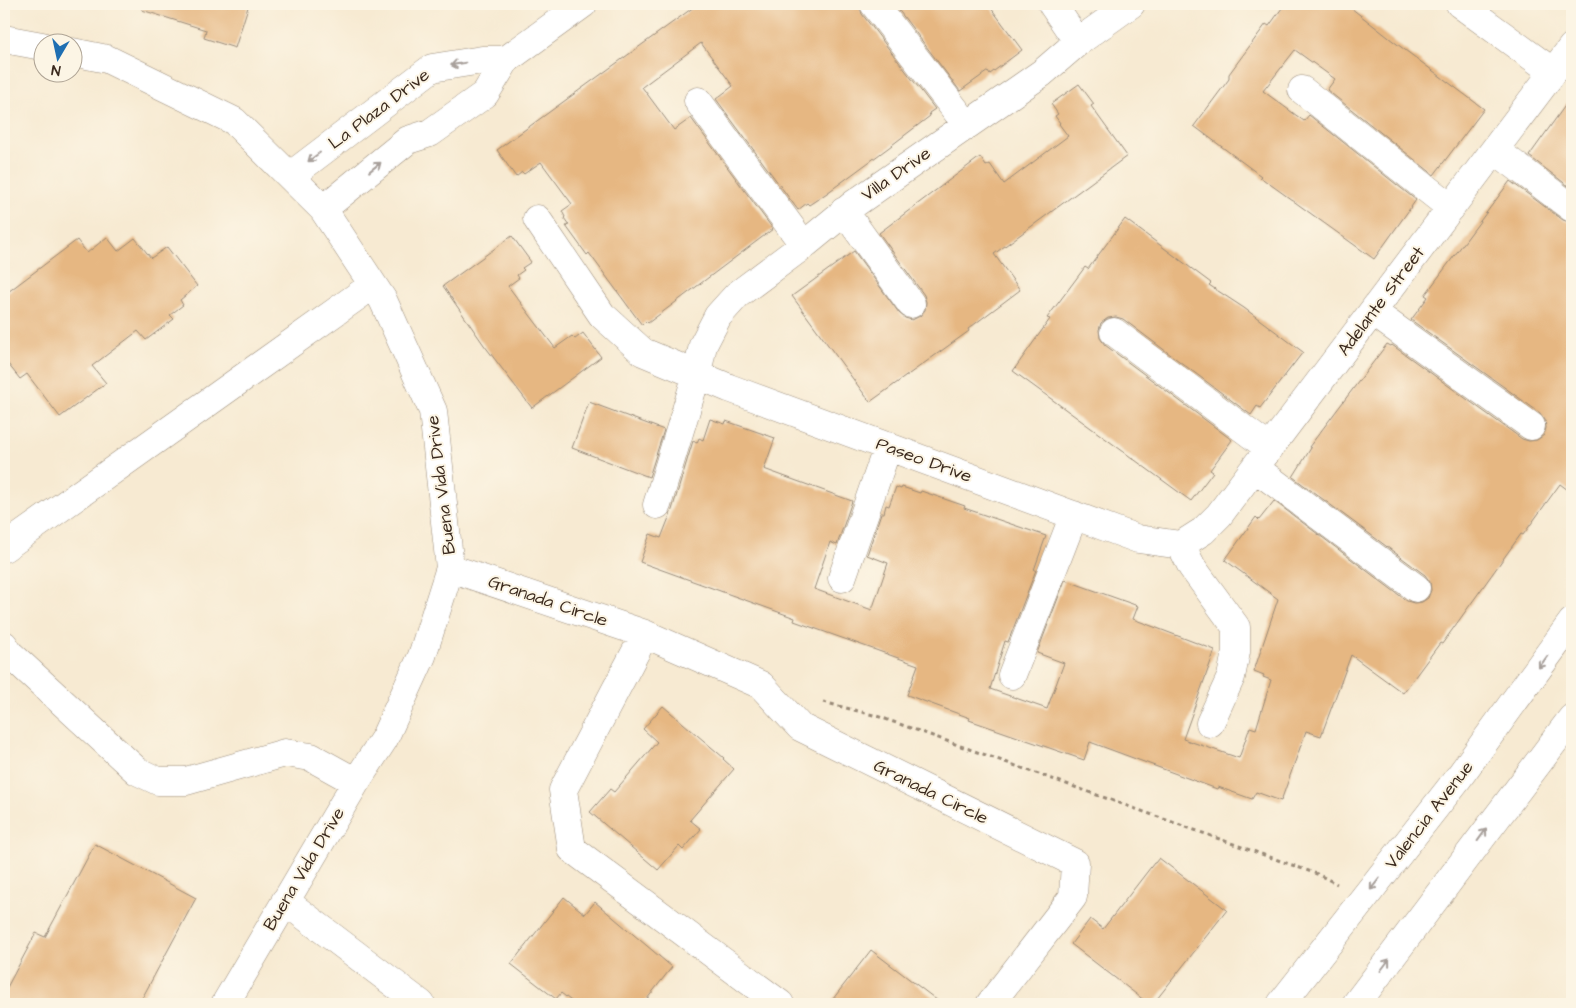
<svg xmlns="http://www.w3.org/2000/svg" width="1576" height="1008" viewBox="0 0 1576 1008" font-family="'Architects Daughter',sans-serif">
	<rect width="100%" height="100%" fill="#fcf5e5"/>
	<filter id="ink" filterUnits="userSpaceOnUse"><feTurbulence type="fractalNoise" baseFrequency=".02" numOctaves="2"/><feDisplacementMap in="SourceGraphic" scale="10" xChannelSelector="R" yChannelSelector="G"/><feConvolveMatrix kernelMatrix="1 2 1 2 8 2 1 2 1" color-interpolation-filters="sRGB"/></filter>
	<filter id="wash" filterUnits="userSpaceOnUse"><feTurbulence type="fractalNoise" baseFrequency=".0096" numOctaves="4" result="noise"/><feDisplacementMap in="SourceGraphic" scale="20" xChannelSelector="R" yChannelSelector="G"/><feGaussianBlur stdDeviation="1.12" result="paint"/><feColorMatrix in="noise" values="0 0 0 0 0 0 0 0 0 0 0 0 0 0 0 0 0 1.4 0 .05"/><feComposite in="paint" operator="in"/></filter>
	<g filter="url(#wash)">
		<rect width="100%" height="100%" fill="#f7ead2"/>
		<g id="blocks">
			<path fill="#e6b782" d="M143 4H249L235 48 204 38 206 30 142 10Z
				M698 4H859L862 14 935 109 929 113 930 116 888 148 827 193 809 205 807 203 798 210 716 99 733 86 701 43 642 87 674 130 691 118 773 229 648 323 646 321 642 325 589 253 587 255 566 226 569 225 564 218 565 217 562 211 572 204 541 162 524 174 522 172 516 177 497 150Z
				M894 4H988L1022 50 990 74 988 71 960 91Z
				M1285 4H1346L1393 41 1484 109 1434 175 1327 90 1335 79 1295 50 1263 91 1304 121 1309 115 1416 200 1374 259 1260 177 1261 176 1194 126 1229 79V74L1266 24 1269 26Z
				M1079 84 1094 104 1091 106 1127 156 994 254 1020 290 968 329 969 331 870 402 792 296 854 251 899 313 905 318 912 320 920 316 925 310 926 302 924 295 879 233 980 157 986 166 990 164 1004 184 1068 136 1059 124 1060 123 1055 116 1058 114 1051 104Z
				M1572 96V189L1529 156Z
				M1510 181 1563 220 1572 223V493L1560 484 1523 535 1521 534 1442 644 1440 643 1403 693 1351 655 1321 736 1306 731 1281 801 1256 792 1252 799 1218 787 1217 789 1090 742 1084 760 969 720 970 718 907 695 918 665 794 621 795 618 640 562 650 534 661 538 672 510 693 441 697 443 699 438 703 440 710 419 725 424 726 421 775 438 764 469 852 501 837 545 830 542 814 589 872 610 888 563 867 555 881 513H884L886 505 889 506 896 487 901 489 902 487 920 493 921 491 965 506 964 508 1046 536 1034 570H1036L1008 642 1005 641 990 689 1047 709 1064 663 1037 653 1065 580 1138 606 1133 619 1215 650 1183 739 1239 758 1250 727 1256 729 1271 680 1263 677 1264 675 1254 671 1278 599 1225 560 1256 517 1259 520 1274 501 1407 601 1414 603 1422 602 1428 598 1431 590 1430 582 1425 575 1293 477 1311 448 1309 447 1387 344 1391 346 1392 345 1522 439 1529 441 1537 440 1544 435 1546 428 1545 420 1540 413 1411 320 1428 297 1425 295Z
				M1125 219 1211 283 1209 285 1244 308 1303 352 1260 408 1257 406 1251 415 1123 319 1116 317 1108 318 1101 323 1099 330 1100 338 1105 345 1232 440 1210 470 1213 472 1191 501 1013 371 1050 319 1047 318 1085 267 1088 269Z
				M512 236 531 262 522 268 524 270 517 275 519 278 508 286 555 348 572 336 575 339 583 333 601 357 532 408 484 345 443 286Z
				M107 237 118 251 135 238 151 258 167 247 197 286 180 300 183 305 170 315 174 319 146 340 138 331 92 366 106 383 60 417 27 374 20 379 4 359V295L77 240 87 253Z
				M589 402 664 430 649 477 572 448Z
				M663 706 724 758 723 759 734 769 690 820 701 829 683 850 679 846 658 870 590 812 610 789 614 792 657 742 643 729Z
				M95 844 196 898 139 1004H4V993L36 933 45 937Z
				M1159 858 1227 910 1153 1004H1149L1071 944 1090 919 1103 929 1154 863H1155Z
				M564 897 585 914 595 902 672 967 643 1004H575L561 993 556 999 511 964Z
				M871 950 942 1004H829Z"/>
		</g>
	</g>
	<g filter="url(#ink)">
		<use href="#blocks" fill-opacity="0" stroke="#998a78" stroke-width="1"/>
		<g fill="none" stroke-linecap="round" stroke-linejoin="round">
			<g stroke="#998a78" stroke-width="29">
				<path id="minor" d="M874 4 967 125
					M1052 4 1078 42
					M1460 4 1553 72
					M4 39 42 46
					M72 52 107 59 234 121 323 209 383 300 433 411 450 568 422 656 384 739 356 782 225 1004
					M1302 90 1451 208
					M698 101 804 245
					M1495 150 1572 208
					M290 176 432 68 482 60H506
					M323 209 408 140 430 133 485 94 506 60 583 4
					M844 211 911 304
					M537 219 602 315 643 352 729 388 1138 539 1181 545
					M1373 312 1531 426
					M1114 332 1269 448
					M1255 468 1416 588
					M657 505 697 374 703 345 718 316 737 295 804 245 854 204 1042 73 1078 42 1131 4
					M1181 545 1203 531 1219 515 1572 47
					M1181 545 1192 567 1236 627V652L1231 677 1210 723
					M4 548 373 285
					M450 568 645 634 761 685 800 727 1075 863 1073 897 990 1004
					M842 578 888 446
					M645 634 563 790 572 849 780 1004
					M4 645 9 653 137 771 158 781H186L285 753 311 757 356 782
					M1012 675 1074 515
					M285 901 421 1004"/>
			</g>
			<g stroke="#998a78" stroke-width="29">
				<path id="major" d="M1281 1004 1459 777 1572 622
					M1356 1004 1572 718"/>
			</g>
			<path stroke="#998a78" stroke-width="3" stroke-dasharray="4 4" stroke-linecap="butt" d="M823 702 877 716 1317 874 1337 884"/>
			<use href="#minor" stroke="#fff" stroke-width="28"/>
			<use href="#major" stroke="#fff" stroke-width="28"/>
		</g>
		<defs><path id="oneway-shaft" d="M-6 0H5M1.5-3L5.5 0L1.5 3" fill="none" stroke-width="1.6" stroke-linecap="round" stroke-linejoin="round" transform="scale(1.25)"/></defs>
		<g stroke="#a79f9a">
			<use href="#oneway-shaft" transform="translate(458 64) rotate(171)"/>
			<use href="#oneway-shaft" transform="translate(314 157) rotate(143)"/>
			<use href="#oneway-shaft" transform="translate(375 167) rotate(-38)"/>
			<use href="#oneway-shaft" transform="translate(1543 662) rotate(126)"/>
			<use href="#oneway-shaft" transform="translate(1482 835) rotate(-54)"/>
			<use href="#oneway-shaft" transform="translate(1375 884) rotate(128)"/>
			<use href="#oneway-shaft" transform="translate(1385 965) rotate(-53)"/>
		</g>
	</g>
	<g text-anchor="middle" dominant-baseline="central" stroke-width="4" stroke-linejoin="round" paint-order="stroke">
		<g font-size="18" fill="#3b2a1e" stroke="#fcf5e5">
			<text transform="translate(379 109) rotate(-37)">La Plaza Drive</text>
			<text transform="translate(896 174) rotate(-35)">Villa Drive</text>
			<text transform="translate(1381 301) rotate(-53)">Adelante Street</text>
			<text transform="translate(924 460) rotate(20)">Paseo Drive</text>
			<text transform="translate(441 485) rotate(-97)">Buena Vida Drive</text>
			<text transform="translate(548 601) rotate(19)">Granada Circle</text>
			<text transform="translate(931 792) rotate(26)">Granada Circle</text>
			<text transform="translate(1429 815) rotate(-52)">Valencia Avenue</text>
			<text transform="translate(304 869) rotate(-59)">Buena Vida Drive</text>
		</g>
	</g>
	<rect width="1576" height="1008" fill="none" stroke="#fcf5e5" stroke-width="20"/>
	<g transform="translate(58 58) rotate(189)"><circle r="24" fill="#fcf5e5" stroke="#afa495"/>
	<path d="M0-4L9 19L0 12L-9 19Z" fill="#1f6fb2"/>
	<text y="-8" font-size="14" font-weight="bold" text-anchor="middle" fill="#3b2a1e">N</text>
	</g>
</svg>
